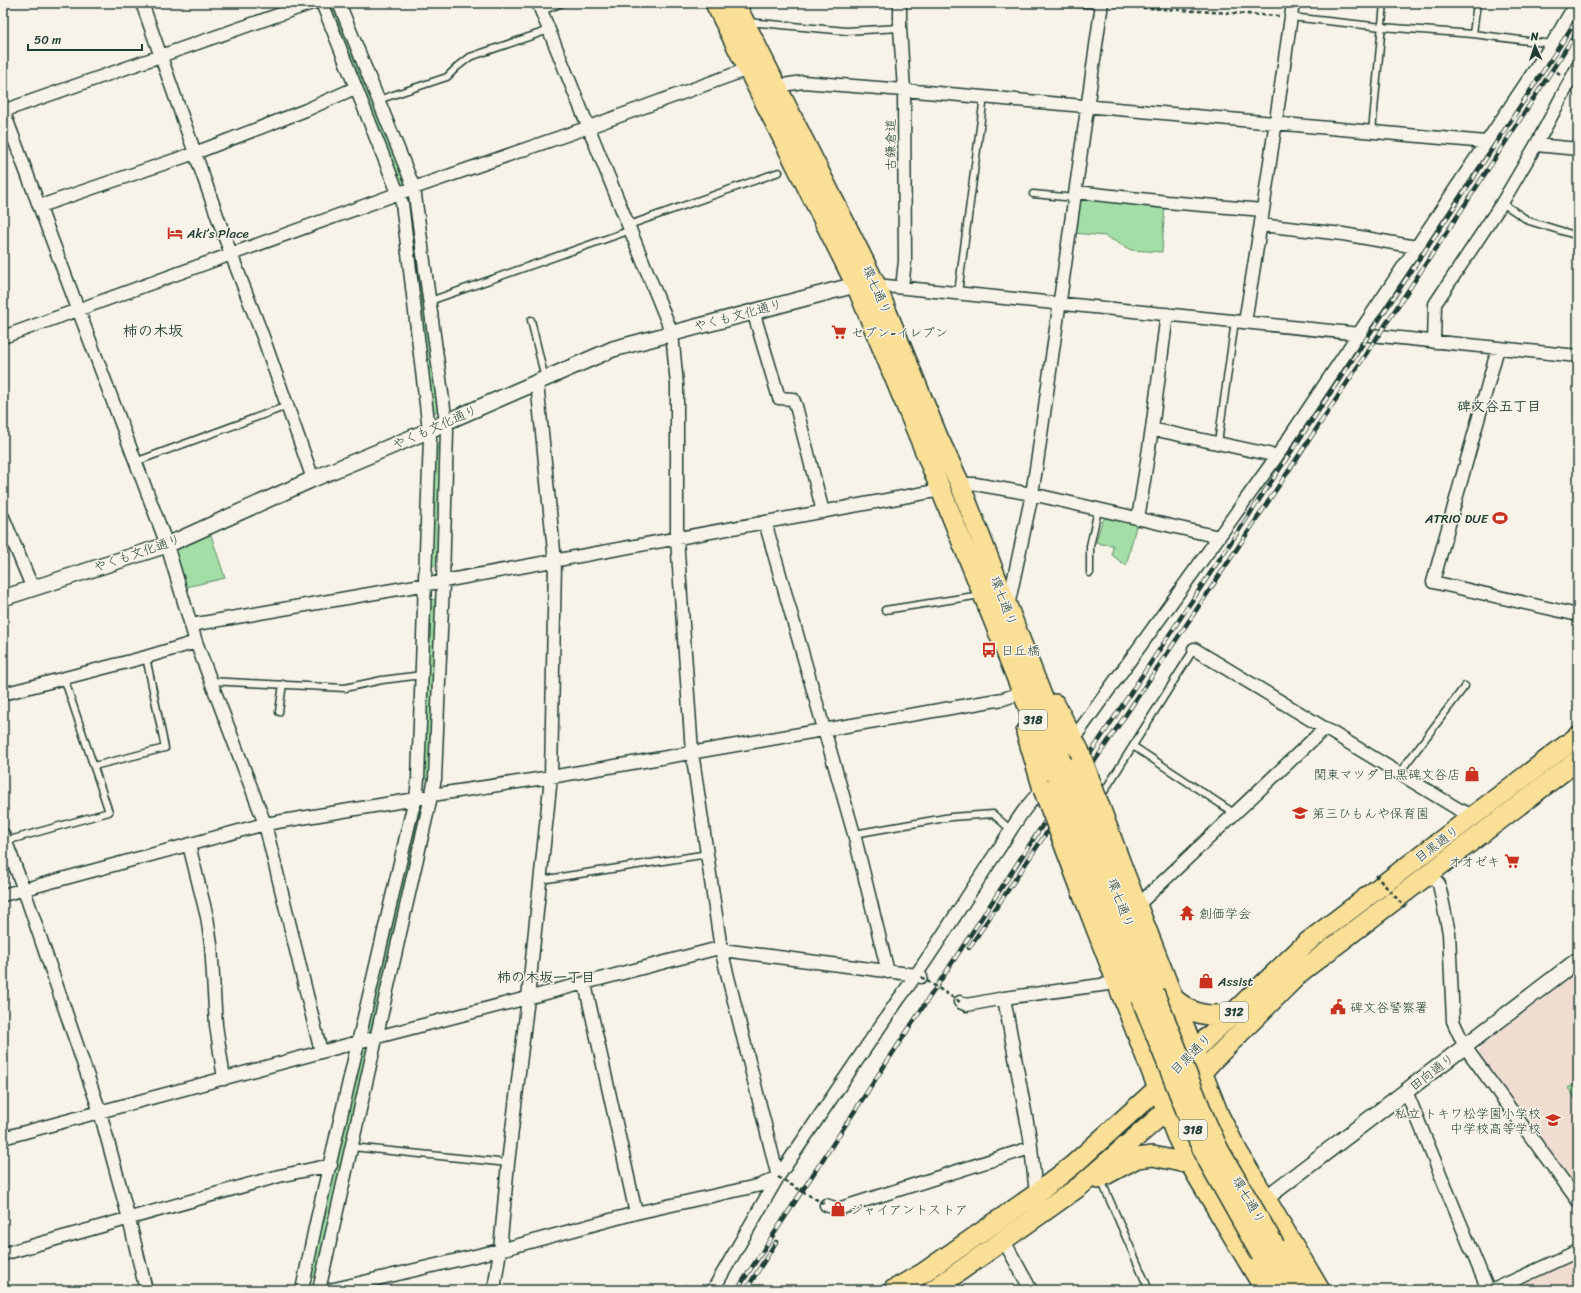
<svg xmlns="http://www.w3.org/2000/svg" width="1581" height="1293" viewBox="0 0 1581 1293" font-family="Sriracha,'Klee One',sans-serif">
	<rect width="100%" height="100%" fill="#f7f3e8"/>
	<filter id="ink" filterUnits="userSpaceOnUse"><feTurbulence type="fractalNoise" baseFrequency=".025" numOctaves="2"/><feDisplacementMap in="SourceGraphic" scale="8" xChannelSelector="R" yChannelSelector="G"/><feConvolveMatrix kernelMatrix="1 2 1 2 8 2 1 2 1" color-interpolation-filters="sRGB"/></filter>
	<g filter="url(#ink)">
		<path fill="#f0dcd0" d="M1578 972V1188L1479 1053 1480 1047Z
			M1578 1258V1290H1509Z"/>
		<path fill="#a2dea5" stroke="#608e6c" d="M329 3H335L408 184 402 188 328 5Z
			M409 197H412L440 409 434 413 432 412 405 198Z
			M1079 197 1165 202 1162 252 1131 250 1105 236 1073 233Z
			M440 442H442L439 566H430L434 445Z
			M1107 517 1137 522 1126 566 1112 555 1113 545 1101 544 1096 542 1102 521Z
			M210 532 225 578 182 588 170 549Z
			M435 599 437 600 429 779H422L429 600Z
			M424 802 374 1033 364 1034 417 804Z
			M363 1047H369L317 1278 310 1277V1274Z
			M1578 1082V1102L1568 1088Z"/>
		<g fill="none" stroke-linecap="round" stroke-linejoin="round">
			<g stroke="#1f3d34" stroke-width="9">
				<path id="service" d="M1064 3 1102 5
					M542 11 562 3
					M1291 17 1382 27 1473 34 1552 44
					M748 22 846 31 900 28
					M1473 34 1477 3
					M378 100 447 77 456 68 470 57 549 30
					M1372 132 1384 3
					M1033 194 1075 198
					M1502 203 1529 221 1578 236
					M629 225 779 172
					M958 293 984 97
					M430 301 631 230
					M531 320 545 379
					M1218 443 1235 321
					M135 462 287 406
					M1090 573V546L1098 510
					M885 610 981 595
					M210 681 345 688 382 680 422 675
					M279 712 283 684
					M1133 746 1234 813
					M94 766 165 748 146 657
					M1400 772 1465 686
					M1100 798 1194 649
					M854 834 951 817 993 814 1011 830
					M6 841 109 812 64 678
					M541 880 708 854
					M352 1147 508 1163
					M1101 1180 1149 1290
					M681 1290 686 1289 695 1290"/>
			</g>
			<g stroke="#1f3d34" stroke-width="15">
				<path id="minor" d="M142 3 225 238 263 337 313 479
					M900 3V28L904 90 905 261 902 287
					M776 86 803 82 904 90 1486 142
					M3 110 167 545 196 642 265 824 321 1052
					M3 111 312 3
					M1536 145 1578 149
					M1076 192 1167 202 1263 210
					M40 206 195 153 306 110 355 88
					M1261 225 1343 234 1416 247
					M876 285 1578 356
					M753 311 779 398 793 399 796 406 823 512
					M1245 322 1263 210 1293 3
					M3 337 405 191 589 127 748 69
					M1434 342 1435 304 1502 203 1536 145 1578 66
					M1498 348 1433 582 1578 615
					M1152 429 1277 456
					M960 484H975L1032 494 1219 537
					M3 517 33 589
					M1138 519 1152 429 1167 314
					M765 522 854 834 888 972
					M1008 606 1032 494 1038 456 1102 3
					M191 625 433 583 941 490
					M1194 649 1458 809 1473 816
					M3 694 146 657 196 642
					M1074 738 1277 456 1552 44 1576 3
					M3 834 24 890 100 1112 129 1219 146 1290
					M189 845 207 917 211 944 216 1025 224 1079
					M1430 874 1439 884 1449 933 1453 1021 1465 1047 1578 1201
					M3 895 265 824 416 799 432 795 551 777 1003 699 1015 695
					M1137 906 1325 728
					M585 984 636 1213
					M1004 998 1030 1138 1036 1194
					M960 1002 967 1005 1004 998 1116 983
					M1406 1091 1488 1290
					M3 1138 358 1042 715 949 917 975 921 977
					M826 1205 838 1209 1030 1148
					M1004 1241 1031 1290
					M3 1254 279 1176 331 1165
					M302 1290 316 1223 412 811 416 799 418 779 430 438 402 203 322 3
					M319 1290 435 779 443 582 447 430 414 188 339 3
					M330 1290 500 1250 636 1213 761 1185 778 1177 721 949 692 752 677 539V385L672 333 538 3
					M494 1290 500 1250 508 1163 528 998 551 777 555 561 537 383
					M713 1290 778 1177 898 1000C935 951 965 898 1000 847 1013 827 1025 805 1043 789
					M1493 1290 1578 1251"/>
			</g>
			<g stroke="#1f3d34" stroke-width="18">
				<path id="tertiary" d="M3 598 167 545 313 479 430 430 446 422 613 349 832 291 856 285H866
					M1266 1198 1578 960"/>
			</g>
			<g stroke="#1f3d34" stroke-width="22">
				<path id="primary" d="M715 3 856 285 941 490 1056 776
					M735 3 876 285 938 437 960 484 1070 768
					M1055 704 1079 750
					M1026 732 1043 789
					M1123 869 1219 1115 1237 1150 1320 1290
					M1111 878 1154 992
					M1098 887 1141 998
					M1083 895 1176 1135 1190 1164 1265 1290
					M1173 998C1193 1015 1208 1018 1233 1013
					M1098 1179 1137 1158 1153 1156 1190 1164
					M1275 1246 1302 1290
					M1261 1255 1282 1290
					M893 1290 923 1273 1036 1194 1073 1165 1158 1088 1206 1039 1305 944 1578 736
					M933 1290 1080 1186 1166 1111 1214 1059 1302 971 1578 760"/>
			</g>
			<path stroke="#1f3d34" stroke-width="2.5" stroke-dasharray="4 3" stroke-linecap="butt" d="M1114 6 1279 16
				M1551 68 1560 74"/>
			<use href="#service" stroke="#f7f3e8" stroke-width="6"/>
			<use href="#minor" stroke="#f7f3e8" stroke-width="12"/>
			<use href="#tertiary" stroke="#f7f3e8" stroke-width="15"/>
			<use href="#primary" stroke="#fadf96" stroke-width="19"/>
			<g stroke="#1f3d34" stroke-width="4.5">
				<path id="rail" d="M969 948 1209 591 1468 200 1578 30
					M737 1290 1038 832 1462 195 1578 18
					M746 1290 776 1242"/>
			</g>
			<use href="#rail" stroke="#f7f3e8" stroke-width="3" stroke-dasharray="9" stroke-linecap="butt"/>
			<g stroke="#1f3d34" stroke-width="22" stroke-linecap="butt">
				<path id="primary-bridge" d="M1079 750 1123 869
					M1070 768 1111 878
					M1056 776 1098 887
					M1043 789 1083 895
					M1154 992 1207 1124 1219 1150 1275 1246
					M1141 998 1194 1131 1207 1159 1261 1255"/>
			</g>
			<path stroke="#1f3d34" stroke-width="2.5" stroke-dasharray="4 3" stroke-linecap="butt" d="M1375 875 1405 907
				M921 977 960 1002
				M778 1177 826 1205"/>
			<use href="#primary-bridge" stroke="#fadf96" stroke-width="19"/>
		</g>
	</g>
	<defs>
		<g id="hotel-bare" transform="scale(1.2)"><path d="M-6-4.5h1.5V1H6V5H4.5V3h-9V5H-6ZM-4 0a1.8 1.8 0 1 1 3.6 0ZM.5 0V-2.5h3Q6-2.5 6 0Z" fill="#c8321e" stroke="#f7f3e8" stroke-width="2.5" paint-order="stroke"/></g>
		<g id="supermarket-bare" transform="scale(1.2)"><path d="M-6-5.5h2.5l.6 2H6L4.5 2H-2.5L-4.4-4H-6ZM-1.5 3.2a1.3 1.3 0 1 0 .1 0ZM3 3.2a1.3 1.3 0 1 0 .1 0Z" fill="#c8321e" stroke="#f7f3e8" stroke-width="2.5" paint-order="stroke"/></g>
		<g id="stadium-bare" transform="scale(1.2)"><path d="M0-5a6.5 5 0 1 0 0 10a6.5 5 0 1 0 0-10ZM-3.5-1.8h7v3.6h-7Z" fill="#c8321e" stroke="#f7f3e8" stroke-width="2.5" paint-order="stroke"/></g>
		<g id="bus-bare" transform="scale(1.2)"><path d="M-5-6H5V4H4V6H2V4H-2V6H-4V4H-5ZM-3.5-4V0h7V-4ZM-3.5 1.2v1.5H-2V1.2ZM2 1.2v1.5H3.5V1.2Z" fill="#c8321e" stroke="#f7f3e8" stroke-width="2.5" paint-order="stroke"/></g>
		<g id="shop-bare" transform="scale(1.2)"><path d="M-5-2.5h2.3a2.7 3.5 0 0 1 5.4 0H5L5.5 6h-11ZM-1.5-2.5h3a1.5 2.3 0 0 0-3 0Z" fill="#c8321e" stroke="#f7f3e8" stroke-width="2.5" paint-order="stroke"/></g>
		<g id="school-bare" transform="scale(1.2)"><path d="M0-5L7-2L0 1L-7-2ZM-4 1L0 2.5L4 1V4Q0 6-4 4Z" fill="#c8321e" stroke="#f7f3e8" stroke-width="2.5" paint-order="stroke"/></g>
		<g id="temple-bare" transform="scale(1.2)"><path d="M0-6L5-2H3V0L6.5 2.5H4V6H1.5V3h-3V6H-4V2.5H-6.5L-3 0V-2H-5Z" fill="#c8321e" stroke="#f7f3e8" stroke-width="2.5" paint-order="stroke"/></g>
		<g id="civic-bare" transform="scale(1.2)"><path d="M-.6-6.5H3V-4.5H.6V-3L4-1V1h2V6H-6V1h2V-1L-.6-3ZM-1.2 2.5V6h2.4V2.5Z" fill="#c8321e" stroke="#f7f3e8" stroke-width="2.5" paint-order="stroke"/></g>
	</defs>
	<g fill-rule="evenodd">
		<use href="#hotel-bare" x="175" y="233"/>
		<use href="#supermarket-bare" x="839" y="332"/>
		<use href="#stadium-bare" x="1500" y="518"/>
		<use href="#bus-bare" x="989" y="650"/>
		<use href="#shop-bare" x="1472" y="774"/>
		<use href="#school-bare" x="1300" y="813"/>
		<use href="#supermarket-bare" x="1512" y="861"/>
		<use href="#temple-bare" x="1187" y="913"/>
		<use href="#shop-bare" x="1206" y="981"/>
		<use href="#civic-bare" x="1338" y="1007"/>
		<use href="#school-bare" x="1553" y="1120"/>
		<use href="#shop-bare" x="838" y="1209"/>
	</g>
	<g text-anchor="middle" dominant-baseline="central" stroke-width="3" stroke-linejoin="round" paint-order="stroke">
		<g fill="#f7f3e8" stroke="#60746a" stroke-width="1">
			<rect x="1019" y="710" width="28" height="20" rx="3"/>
			<rect x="1220" y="1002" width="28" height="20" rx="3"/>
			<rect x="1179" y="1120" width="28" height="20" rx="3"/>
		</g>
		<g font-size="12" font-weight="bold" fill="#1f3d34">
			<text x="1033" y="720">318</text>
			<text x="1234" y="1012">312</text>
			<text x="1193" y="1130">318</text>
		</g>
		<g font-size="13" fill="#1f3d34" stroke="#f7f3e8">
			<text transform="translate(890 145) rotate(-90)">古鎌倉道</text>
			<text transform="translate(877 290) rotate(66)">環七通り</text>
			<text transform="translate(738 315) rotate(-15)">やくも文化通り</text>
			<text transform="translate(435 427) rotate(-24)">やくも文化通り</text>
			<text transform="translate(137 553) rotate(-19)">やくも文化通り</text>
			<text transform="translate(1004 601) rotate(69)">環七通り</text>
			<text transform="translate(1437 844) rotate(-37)">目黒通り</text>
			<text transform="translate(1121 903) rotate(69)">環七通り</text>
			<text transform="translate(1191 1054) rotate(-45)">目黒通り</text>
			<text transform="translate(1432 1072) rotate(-37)">田向通り</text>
			<text transform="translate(1249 1200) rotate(60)">環七通り</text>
		</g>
		<g font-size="13" fill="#1f3d34" stroke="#f7f3e8" text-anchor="start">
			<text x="187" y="233">Aki’s Place</text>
			<text x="851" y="332">セブン-イレブン</text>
			<text x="1488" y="518" text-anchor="end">ATRIO DUE</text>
			<text x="1001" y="650">日丘橋</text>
			<text x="1460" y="774" text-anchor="end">関東マツダ 目黒碑文谷店</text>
			<text x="1312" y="813">第三ひもんや保育園</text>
			<text x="1500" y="861" text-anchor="end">オオゼキ</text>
			<text x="1199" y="913">創価学会</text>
			<text x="1218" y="981">Assist</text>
			<text x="1350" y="1007">碑文谷警察署</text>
			<text x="1541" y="1113" text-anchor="end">私立 トキワ松学園小学校<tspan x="1541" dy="15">中学校高等学校</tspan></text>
			<text x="850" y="1209">ジャイアントストア</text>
		</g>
		<g font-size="14" font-weight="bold" fill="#1f3d34" stroke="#f7f3e8">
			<text x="1499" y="406">碑文谷五丁目</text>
			<text x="546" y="977">柿の木坂一丁目</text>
		</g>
		<g font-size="15" font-weight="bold" fill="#1f3d34" stroke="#f7f3e8">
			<text x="153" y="331">柿の木坂</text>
		</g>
	</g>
	<rect width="1581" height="1293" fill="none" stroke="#f7f3e8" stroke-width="16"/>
	<rect x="8" y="8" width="1565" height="1277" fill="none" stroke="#1f3d34" stroke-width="1.5" filter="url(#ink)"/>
	<g transform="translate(1535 46) rotate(357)" stroke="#f7f3e8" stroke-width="3" paint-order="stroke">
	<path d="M0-3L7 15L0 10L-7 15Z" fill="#1f3d34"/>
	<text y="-6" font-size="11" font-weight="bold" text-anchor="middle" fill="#1f3d34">N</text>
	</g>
	<path d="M28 44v6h114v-6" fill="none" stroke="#1f3d34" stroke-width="2"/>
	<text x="34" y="44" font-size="12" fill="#1f3d34" stroke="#f7f3e8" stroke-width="3" paint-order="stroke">50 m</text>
</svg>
